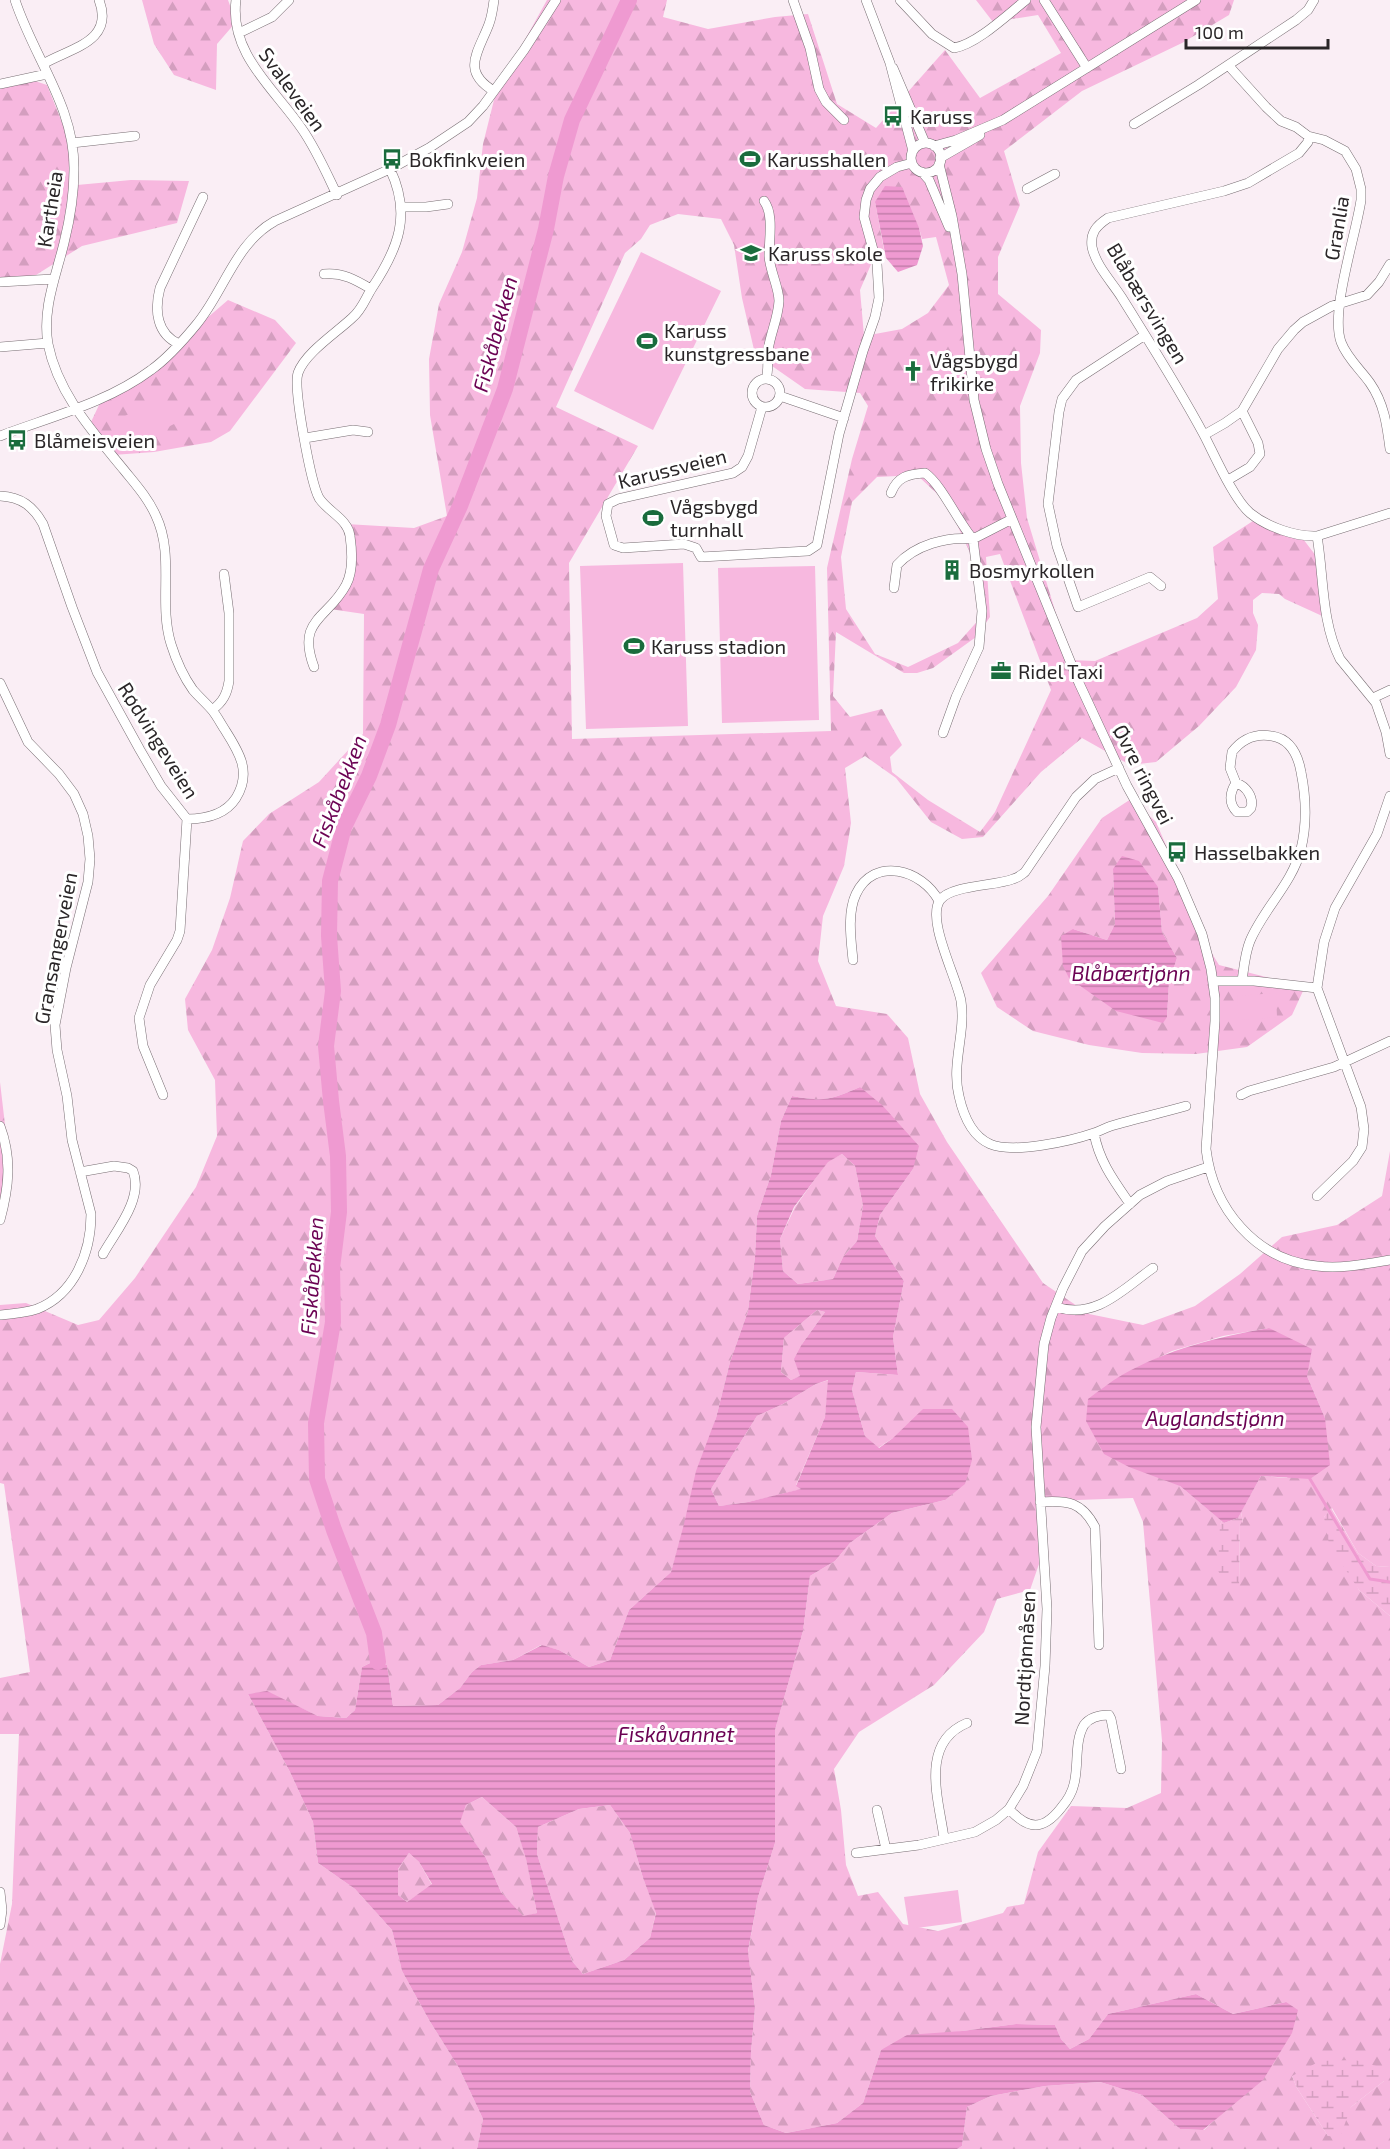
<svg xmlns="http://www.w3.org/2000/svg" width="1390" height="2149" viewBox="0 0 1390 2149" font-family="'Exo 2',sans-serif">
	<defs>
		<pattern id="forest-firs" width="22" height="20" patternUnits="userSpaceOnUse" patternTransform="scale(1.5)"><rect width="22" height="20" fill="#f7b8df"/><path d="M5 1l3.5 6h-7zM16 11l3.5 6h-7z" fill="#d49ebf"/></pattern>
		<pattern id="wetland-marsh" width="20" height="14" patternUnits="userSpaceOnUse" patternTransform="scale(1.5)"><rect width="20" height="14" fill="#f7b8df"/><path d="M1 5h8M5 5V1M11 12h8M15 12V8" fill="none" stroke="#d49ebf"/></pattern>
		<pattern id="water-rules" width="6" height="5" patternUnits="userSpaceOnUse" patternTransform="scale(1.5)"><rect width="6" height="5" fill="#ef9ad1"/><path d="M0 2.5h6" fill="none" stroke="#c27daa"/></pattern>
	</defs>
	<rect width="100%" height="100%" fill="#faeef5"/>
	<path fill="url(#forest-firs)" fill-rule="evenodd" d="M142 0H228L236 22 217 44 216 90 174 75 154 44Z
		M547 0H667L663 17 708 29 775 17 808 14 837 104 876 128 945 50 980 98 1061 53 1038 15 993 22 976 0H1234L1229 15 1182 43 1082 91 1004 151 1020 205 998 257V294L1041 330 1040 353 1020 406 1021 463 1027 518 1070 660 1095 661 1197 618 1218 599 1213 547 1256 519 1300 535 1323 565 1331 620 1285 599 1279 594 1262 593 1253 600V613L1258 625 1256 650 1236 687 1199 726 1156 762 1130 765 1082 738 1041 772 983 837 962 839 931 822 896 778 865 756 845 768 851 823 844 866 823 916 818 961 836 1006 887 1014 908 1038 920 1094 947 1142 1043 1283 1089 1314 1143 1325 1195 1306 1240 1274 1282 1237 1337 1225 1382 1196 1390 1151V1567L1376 1566 1358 1553 1332 1508 1324 1517 1359 1590 1390 1616V2149H957L962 2146 967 2107 991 2096 1045 2086 1100 2082 1142 2095 1180 2129 1204 2130 1220 2115 1286 2002 1233 2014 1196 1994 1108 2014 1089 2039 1070 2049 1061 2039 1055 2025 1016 2024 962 2031 881 2050 863 2103 837 2123 786 2133 764 2125 750 2092 751 2052 755 2008 748 1952 758 1897 775 1843V1730L803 1631 810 1576 835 1561 850 1543 892 1513 945 1500 893 1438 878 1448 865 1436 852 1390 856 1372 898 1375 893 1337 904 1281 875 1236 880 1215 913 1169 860 1087C830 1100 825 1102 792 1096L781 1121 771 1175 757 1216 755 1257 748 1311 730 1362 716 1418 671 1572 629 1610 610 1660 589 1667 559 1650 541 1645 513 1660 481 1665 472 1672 460 1688 438 1705 393 1706 387 1665 374 1661 362 1667 355 1710 346 1718 318 1716 267 1692 248 1694 290 1772 313 1822 318 1863 355 1889 392 1930 402 1971 429 2020 459 2068 483 2119 477 2149H0V1964L12 1904 19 1734H0V1678L30 1672 4 1484 0 1483V1305L26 1303 78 1325 99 1320 135 1278 196 1187 217 1136 215 1080 188 1030 185 999 212 950 230 898 243 841 269 814 319 782 363 734 364 614 330 609 354 556 346 524 414 528 447 516 430 415 429 359 439 304 462 252 477 198 483 144 496 92ZM875 202 919 228 922 239 936 237 949 285 928 313 902 329 864 336 860 290 872 262 885 255ZM678 214 721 219 734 245 742 298 755 354 805 389 860 393 868 406 852 459 827 568 831 731 572 739 569 563 638 446 556 407 625 253 641 239 650 225ZM917 475 947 503 972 557 982 616 958 643 908 667 875 654 846 609 841 557 852 502 877 477ZM1000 554 1051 690 995 812 980 832 928 800 892 772 890 757 902 745 882 709 850 717 833 696 836 632 904 673H917L933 668 976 637 990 617 986 557ZM1269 1328 1307 1376 1325 1418 1287 1478 1261 1476 1241 1512 1243 1522 1240 1520 1239 1587 1220 1525 1222 1521 1180 1486 1122 1376 1172 1351 1223 1336ZM1133 1498 1143 1522 1162 1741 1161 1793 1127 1808 1071 1806 1038 1852 1024 1904 1007 1907 1003 1913 938 1931 903 1924 878 1892 858 1896 846 1865 841 1810 834 1769 859 1732 934 1685 984 1632 997 1599 1030 1590 1039 1564 1038 1508 1078 1500ZM1292 2076 1384 2081 1351 2107 1328 2136 1297 2088Z
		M23 77 47 85 65 130 77 185 131 180 189 181 177 223 82 246 36 275 0 281V83Z
		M228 300 275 320 296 343 230 431 211 442 154 452 113 455 91 422 99 405 143 373Z
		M1131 799 1156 822 1177 871 1194 924 1219 965 1266 977 1303 991 1292 1015 1247 1047 1196 1054 1142 1053 1089 1045 1033 1031 997 1007 981 973 1048 896 1102 818ZM1113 869 1158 887 1162 932 1177 958 1169 982 1167 1017 1073 929 1107 940 1115 924Z
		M0 1082 7 1142 3 1197 0 1209Z
		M842 1154 855 1166 863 1206 857 1241 843 1257 833 1279 798 1284 783 1271 780 1239 795 1207 828 1161Z
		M817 1310 825 1312 802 1344 801 1376 791 1380 781 1372 784 1338Z
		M829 1380 825 1417 796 1485 802 1489 748 1502 719 1506 711 1489 757 1416 783 1404 816 1384Z
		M482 1797 516 1827 526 1858 537 1913 523 1917 501 1892 486 1858 459 1822 466 1805Z
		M610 1805 630 1833 643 1878 656 1912 650 1938 624 1960 583 1974 572 1961 537 1854 538 1827 579 1809Z
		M409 1853 419 1862 432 1885 407 1902 398 1895V1869Z"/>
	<path fill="url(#wetland-marsh)" d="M1331 1508 1358 1553 1376 1566 1390 1567V1616L1359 1590 1329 1544 1324 1517Z
		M1241 1512 1243 1523 1240 1521 1239 1587 1237 1591H1226L1218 1570 1220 1525 1222 1521 1224 1523 1238 1518Z
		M1355 2060 1383 2068 1384 2081 1351 2107 1340 2137 1328 2136 1297 2088 1292 2076 1320 2061Z"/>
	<path fill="#f7b8df" d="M641 252 721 291 653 430 574 391Z
		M163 397 176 423 138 442 125 416Z
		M683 563 688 726 586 729 580 566Z
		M815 566 819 720 722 723 718 568Z
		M1276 993 1277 1017 1239 1020 1237 996Z
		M958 1890 962 1922 909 1929 904 1897Z"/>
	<path fill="url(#water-rules)" fill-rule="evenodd" d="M885 186 902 187 919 228 923 246 917 265 898 272 886 258 875 202Z
		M1122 856 1139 861 1158 887 1162 932 1177 958 1169 982 1167 1017 1163 1023 1116 1011 1069 978 1063 966 1061 936 1073 929 1107 940 1115 924 1113 869Z
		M860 1087 882 1105 919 1146 913 1169 880 1215 875 1236 904 1281 893 1337 898 1375 856 1372 852 1390 865 1436 879 1448 893 1438 923 1409H952L968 1427 972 1460 965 1484 945 1500 892 1513 850 1543 835 1561 810 1576 803 1631 775 1730V1843L758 1897 748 1951 755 2008 751 2052 750 2092 764 2125 786 2133 837 2123 863 2103 881 2050 907 2035 962 2031 1016 2024 1055 2025 1061 2039 1070 2049 1089 2039 1108 2014 1196 1994 1233 2014 1286 2002 1298 2010 1292 2033 1263 2080 1203 2130 1180 2129 1142 2095 1100 2082 1045 2086 991 2096 967 2107 962 2146 957 2149H477L483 2119 459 2068 429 2020 402 1971 392 1930 355 1889 318 1863 313 1822 290 1772 248 1694 267 1691 318 1716 346 1718 355 1710 362 1667 374 1661 387 1665 393 1706 438 1705 460 1688 472 1672 481 1665 513 1660 542 1645 559 1650 589 1667 610 1660 629 1610 671 1572 684 1524 696 1471 716 1418 730 1362 748 1311 755 1257 757 1216 771 1175 781 1121 792 1096C825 1102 830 1100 860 1087ZM842 1154 855 1166 863 1206 857 1241 843 1257 833 1279 798 1284 783 1271 780 1239 794 1207 828 1162ZM817 1310 825 1312 802 1344 794 1359 800 1376 791 1380 781 1372 784 1338ZM828 1380 825 1417 796 1486 801 1489 748 1502 719 1506 711 1489 757 1416 783 1404 816 1384ZM482 1797 516 1827 526 1859 537 1913 523 1916 501 1892 486 1858 460 1822 466 1805ZM610 1805 630 1833 643 1878 656 1913 650 1938 624 1960 583 1974 572 1961 537 1854 538 1827 579 1809ZM409 1853 419 1862 432 1884 407 1902 398 1895V1869Z
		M1269 1328 1312 1349 1307 1376 1325 1418 1330 1465 1310 1479 1261 1476 1238 1518 1224 1523 1180 1486 1129 1467 1104 1454 1086 1421 1088 1399C1099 1391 1110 1382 1122 1375 1168 1349 1217 1337 1269 1328Z"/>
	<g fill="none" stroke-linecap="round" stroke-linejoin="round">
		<path stroke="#ef9ad1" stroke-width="3" d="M1310 1479 1370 1579 1390 1582"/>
		<path stroke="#ef9ad1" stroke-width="16" d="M378 1662 374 1633 334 1530 317 1479 316 1423 333 1322 332 1268 339 1212 338 1156 331 1101 326 1046 333 991 329 936 330 881 344 827 369 776 388 725 431 569 460 506 505 389 546 229 556 176 572 120 629 0"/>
		<g stroke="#786e73" stroke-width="10">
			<path id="minor" d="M15 0C34 58 75 107 74 170 74 195 70 219 64 243 56 276 42 309 48 344 58 394 93 432 124 470 136 485 148 498 156 516 175 556 158 602 171 644 176 660 183 676 193 690 199 697 206 703 212 710 217 716 221 724 225 730 239 752 252 772 236 798 225 815 206 819 187 819
				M236 0C229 54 275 89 302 129 316 149 326 172 337 195
				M793 0 810 48 819 89 826 102 844 120
				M866 0 890 63 913 151
				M900 0 932 34 954 48C977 44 1007 15 1026 0
				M1044 0 1087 68
				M239 33 272 17 289 0
				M43 64C70 48 115 42 99 0
				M1228 65 1266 107 1281 121 1296 127 1308 136 1324 140 1345 151 1356 169 1361 189V200C1356 235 1330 311 1341 342 1347 358 1360 369 1370 383 1384 403 1387 425 1390 449
				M893 68 925 143
				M0 84 47 74
				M494 91C460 71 479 51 489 24 492 16 493 8 494 0
				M1134 124 1198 85 1296 20 1308 10 1314 0
				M1308 136V142L1299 153 1248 183 1224 191 1108 218C1096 226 1090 233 1092 247 1096 266 1112 282 1122 298 1150 343 1179 388 1204 435 1214 454 1234 500 1250 513 1267 527 1296 537 1317 536L1390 513
				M72 143 135 136
				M911 158a15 15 0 1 1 30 0a15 15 0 1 1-30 0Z
				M934 146 956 140 1003 120 1196 0
				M940 158 980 135
				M939 164 952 216 962 274 974 400 986 449 998 484 1079 683 1127 786 1178 878 1202 934 1211 969 1215 998V1021L1206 1149C1213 1208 1255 1260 1317 1266 1341 1269 1366 1264 1390 1260
				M922 172 929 180 949 227
				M1027 189 1055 174
				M764 201C774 214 769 240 769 256 770 271 779 288 779 301 778 319 770 334 768 351 767 360 769 370 766 379
				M402 207H426L448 204
				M324 274C342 272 356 280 371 289
				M0 282 53 279
				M1145 335 1076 380 1062 399 1059 412 1048 504 1057 546 1078 607 1150 577 1161 586
				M179 344C157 334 154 311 160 288L203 197
				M0 347 48 343
				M752 393a14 14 0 1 1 28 0a14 14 0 1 1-28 0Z
				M780 396 844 418
				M762 407 748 456 742 467 733 473 618 499 608 504 606 516 614 545 623 548 684 544 696 548 701 557 808 551 817 545 839 434 863 351 875 317 879 298 877 264 864 217 866 200 870 189 880 177 897 167 912 163
				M1204 435 1225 423 1242 411 1278 349 1294 330 1303 322 1332 306 1367 295 1379 282 1390 264
				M0 436C50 417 107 403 151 370 168 358 182 342 196 325 224 292 235 243 275 221L390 169 429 148 468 122 483 106 524 50 556 0
				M305 438 353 430 368 432
				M1228 480 1250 467 1260 454 1258 443 1242 411
				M891 493C897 477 908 474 925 473 942 485 958 522 973 539
				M0 496C21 497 33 506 43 524L72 607 97 672 140 750 161 786 187 819 180 931 177 940 150 985 139 1018 143 1046 163 1095
				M1317 536C1324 577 1321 621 1340 659L1376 703 1386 732 1390 754
				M894 588 897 565C915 545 947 536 973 539
				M314 667C296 619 328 619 346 585 353 572 352 550 350 536 348 519 328 512 319 498 311 483 293 389 298 373 305 353 336 333 352 318 362 310 365 299 372 288 398 249 412 215 390 169
				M0 683 28 742 59 774 74 794 83 814 88 836 90 859 88 882 66 968 55 1025 57 1050 67 1096 72 1140 91 1214C91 1252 75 1294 37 1309 25 1313 12 1314 0 1315
				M1373 698 1390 690
				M212 710C223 702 227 694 229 681V613L224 574
				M943 733 956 697 979 647 982 611 973 539 1012 519
				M1119 768 1095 779 1076 797 1025 872C1021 875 1018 878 1013 879 996 886 951 885 940 900 926 920 957 978 961 1001 966 1033 951 1064 959 1096 963 1114 972 1136 990 1144 1013 1154 1071 1141 1094 1133 1100 1131 1105 1128 1111 1126 1135 1119 1161 1113 1186 1106
				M1236 783C1230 792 1228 803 1237 812H1247L1251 808C1254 797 1246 786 1236 783L1230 768 1232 752C1242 739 1255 733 1272 736 1290 739 1298 755 1301 772 1306 797 1307 824 1301 849 1292 884 1264 908 1250 941 1245 953 1244 967 1242 981
				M853 960C851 940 847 913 856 894 874 856 922 869 939 901
				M1213 981H1254L1317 988
				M1241 1095 1249 1091 1334 1067 1390 1041
				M0 1126C12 1158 9 1187 0 1220
				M1094 1133C1099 1161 1114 1181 1130 1204
				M80 1172 114 1166 128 1168 133 1171C144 1199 115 1232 103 1254
				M1317 1196 1353 1161 1362 1147 1364 1129 1361 1107 1317 988 1324 942 1335 908 1377 834 1390 796
				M1056 1307C1096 1320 1123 1289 1153 1268
				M1040 1502C1068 1500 1082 1502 1095 1527L1099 1645
				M1009 1809C1028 1830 1043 1831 1061 1808 1067 1801 1072 1793 1074 1784 1079 1765 1074 1742 1084 1725 1090 1717 1099 1715 1109 1715L1111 1719 1121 1769
				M877 1810 886 1849
				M944 1838C939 1800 919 1743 967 1723
				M856 1853 919 1845 975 1832 996 1820 1009 1809 1023 1786 1037 1751 1045 1666 1047 1609 1036 1427 1044 1344 1051 1318 1063 1288 1082 1251 1105 1226 1140 1195 1167 1181 1208 1167
				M0 1892 2 1910 0 1925"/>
		</g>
		<use href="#minor" stroke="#fff" stroke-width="9"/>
	</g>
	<defs>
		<g id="bus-bare" transform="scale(1.62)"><path d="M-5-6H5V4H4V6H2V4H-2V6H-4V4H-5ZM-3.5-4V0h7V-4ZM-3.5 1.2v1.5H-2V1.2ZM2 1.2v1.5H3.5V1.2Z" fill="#1a6c3d" stroke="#fff" stroke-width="2.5" paint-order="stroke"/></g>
		<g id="stadium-bare" transform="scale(1.62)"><path d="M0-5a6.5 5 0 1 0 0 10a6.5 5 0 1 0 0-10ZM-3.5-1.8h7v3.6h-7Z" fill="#1a6c3d" stroke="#fff" stroke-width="2.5" paint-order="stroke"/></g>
		<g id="school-bare" transform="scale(1.62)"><path d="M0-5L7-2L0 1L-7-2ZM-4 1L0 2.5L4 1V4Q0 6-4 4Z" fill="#1a6c3d" stroke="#fff" stroke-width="2.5" paint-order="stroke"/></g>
		<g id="church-bare" transform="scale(1.62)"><path d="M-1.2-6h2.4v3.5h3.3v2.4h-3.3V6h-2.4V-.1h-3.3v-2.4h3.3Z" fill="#1a6c3d" stroke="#fff" stroke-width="2.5" paint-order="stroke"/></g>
		<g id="building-bare" transform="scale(1.62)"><path d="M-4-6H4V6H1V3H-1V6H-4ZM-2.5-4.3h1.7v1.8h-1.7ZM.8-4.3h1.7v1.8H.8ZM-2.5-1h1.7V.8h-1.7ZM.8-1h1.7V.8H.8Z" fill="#1a6c3d" stroke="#fff" stroke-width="2.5" paint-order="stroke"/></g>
		<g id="office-bare" transform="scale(1.62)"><path d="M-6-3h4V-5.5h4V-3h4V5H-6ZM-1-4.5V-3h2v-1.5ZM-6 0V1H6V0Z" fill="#1a6c3d" stroke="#fff" stroke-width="2.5" paint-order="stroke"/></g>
	</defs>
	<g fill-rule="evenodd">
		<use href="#bus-bare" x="893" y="116"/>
		<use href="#bus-bare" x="392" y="159"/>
		<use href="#stadium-bare" x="750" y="159"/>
		<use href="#school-bare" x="751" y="253"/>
		<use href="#stadium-bare" x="647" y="341"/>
		<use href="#church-bare" x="913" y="371"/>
		<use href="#bus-bare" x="17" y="440"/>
		<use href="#stadium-bare" x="653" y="518"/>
		<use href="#building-bare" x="952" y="570"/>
		<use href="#stadium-bare" x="634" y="646"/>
		<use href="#office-bare" x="1001" y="671"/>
		<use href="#bus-bare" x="1177" y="852"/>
	</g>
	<g text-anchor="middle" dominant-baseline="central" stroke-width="6" stroke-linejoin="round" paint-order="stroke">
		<g font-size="20" fill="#2a2628" stroke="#fff">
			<text transform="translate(293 89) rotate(54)">Svaleveien</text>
			<text transform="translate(49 209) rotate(-81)">Kartheia</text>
			<text transform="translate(1336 228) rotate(-80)">Granlia</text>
			<text transform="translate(1148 303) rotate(59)">Blåbærsvingen</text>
			<text transform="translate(672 468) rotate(-14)">Karussveien</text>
			<text transform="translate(159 740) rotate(58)">Rødvingeveien</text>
			<text transform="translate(1144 774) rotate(63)">Øvre ringvei</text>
			<text transform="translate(55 948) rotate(-79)">Gransangerveien</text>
			<text transform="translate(1024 1658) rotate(-87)">Nordtjønnåsen</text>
		</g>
		<g font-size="20" fill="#2a2628" stroke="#fff" text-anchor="start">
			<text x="910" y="116">Karuss</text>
			<text x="409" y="159">Bokfinkveien</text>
			<text x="767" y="159">Karusshallen</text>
			<text x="768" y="253">Karuss skole</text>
			<text x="664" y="330">Karuss<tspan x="664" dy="23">kunstgressbane</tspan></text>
			<text x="930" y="360">Vågsbygd<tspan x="930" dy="23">frikirke</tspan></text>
			<text x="34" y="440">Blåmeisveien</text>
			<text x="670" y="506">Vågsbygd<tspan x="670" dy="23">turnhall</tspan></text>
			<text x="969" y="570">Bosmyrkollen</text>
			<text x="651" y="646">Karuss stadion</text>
			<text x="1018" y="671">Ridel Taxi</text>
			<text x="1194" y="852">Hasselbakken</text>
		</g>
		<g font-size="21" font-style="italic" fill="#6b0253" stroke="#fff">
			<text transform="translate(494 334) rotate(-75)">Fiskåbekken</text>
			<text transform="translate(338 791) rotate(-69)">Fiskåbekken</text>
			<text x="1131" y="972">Blåbærtjønn</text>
			<text transform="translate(311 1276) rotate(-86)">Fiskåbekken</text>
			<text x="1215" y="1417">Auglandstjønn</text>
			<text x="676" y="1733">Fiskåvannet</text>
		</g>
	</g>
	<path d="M1186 39v9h142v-9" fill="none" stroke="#2a2628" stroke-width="3"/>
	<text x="1195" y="39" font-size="18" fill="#2a2628" stroke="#ffffff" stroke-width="4.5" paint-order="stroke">100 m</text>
</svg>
